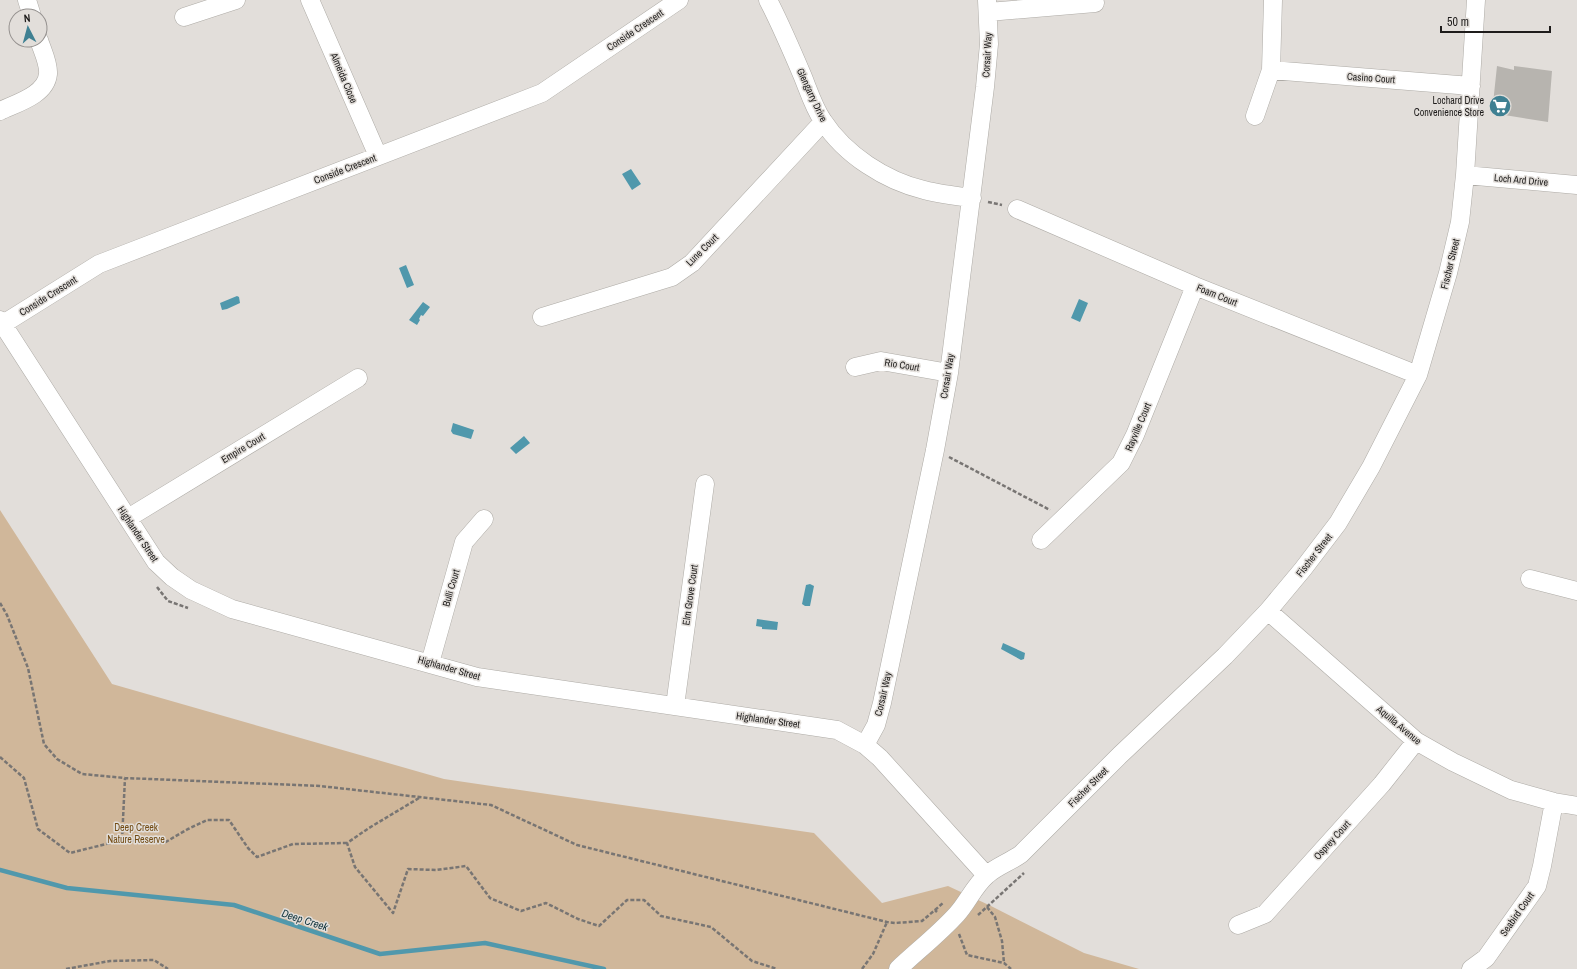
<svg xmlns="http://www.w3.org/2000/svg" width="1577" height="969" viewBox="0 0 1577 969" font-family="'Archivo Narrow',sans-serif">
	<rect width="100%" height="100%" fill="#e2deda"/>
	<path fill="#d0b79a" d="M0 510 112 684 444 779 814 833 882 903 948 886 991 906 1084 953 1139 969H0Z"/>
	<path fill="#5098ac" d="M631 169 641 184 632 190 622 174Z
		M406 265 414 285 407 288 399 268Z
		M237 296 239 297 240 303 227 309 222 310 220 303Z
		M1079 299 1088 303 1080 322 1071 318Z
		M423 302 430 307 423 316 421 315 419 319 420 320 417 325 409 320Z
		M453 423 474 430 471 439 453 434 451 431Z
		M524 436 530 443 516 454 510 448Z
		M810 584 814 586 810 606H805L802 604 806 585Z
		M757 619 778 622 777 630 762 629V627L756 626Z
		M1003 643 1025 653 1024 659 1021 660 1001 649Z"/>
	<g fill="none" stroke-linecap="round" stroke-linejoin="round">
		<path stroke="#5098ac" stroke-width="4.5" d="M0 870 67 888 234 905 380 954 485 943 604 969"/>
	</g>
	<path fill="#b7b4af" d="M1497 66 1514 70V66L1552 71 1548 122 1492 113Z"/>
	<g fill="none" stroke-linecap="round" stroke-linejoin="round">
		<g stroke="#aeaba6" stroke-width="19">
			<path id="minor" d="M27 0 32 16
				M310 0 378 156
				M768 0C781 25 792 51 803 77 809 92 814 108 823 121 845 155 886 181 924 190 939 194 956 196 972 198
				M988 12 1095 3
				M184 17 236 0
				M1271 70 1273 0
				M0 111C17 103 46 95 48 74 49 63 42 50 39 40
				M1255 116 1271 70 1471 86
				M1465 175 1577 185
				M1017 209 1195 286 1418 375
				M542 317 672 277 692 263 823 122
				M0 320 156 562 172 577 191 590 232 609 477 677 837 730 865 745 880 758 986 875
				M3 324 99 264 542 93 679 0
				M855 367 881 361 949 373
				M128 518 358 378
				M1041 540 1121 463 1135 435 1195 286
				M1530 579 1577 591
				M1268 611 1416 741 1453 762 1511 790 1554 802 1577 806
				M430 663 464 542 484 519
				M675 706 705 484
				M865 745 876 725 882 703 935 450 949 373 985 87 989 44 987 0
				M1238 925 1265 914 1382 784 1416 741
				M898 969C917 951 939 934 957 914 968 902 974 886 987 875 997 866 1010 862 1021 854L1120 755 1225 656 1268 611 1303 569 1338 523 1371 467 1418 375 1448 273 1460 222 1465 175 1476 0
				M1471 969 1486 958 1537 886 1542 866 1554 802"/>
		</g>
		<path stroke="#787573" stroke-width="2.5" stroke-dasharray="4 2" stroke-linecap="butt" d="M988 202 1002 205
			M949 457 1050 510
			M157 587 168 601 188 608
			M0 603 7 615 28 668 44 744 57 759 82 774 125 778 320 786 491 805 577 845 887 922 895 923 922 921 935 910 937 912
			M0 757 24 778 38 829 70 853 122 840 164 843 188 829 207 820H229L248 848 257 857 293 844 347 843
			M419 798 369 828 347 843 355 867 393 913 408 869 436 870 466 866 490 898 521 911 546 903 578 919 599 926 627 900H644L661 916 711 927 752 961 777 969
			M122 840 125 778
			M987 907 995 917 1002 941 1004 963
			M935 910 943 903
			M978 915 1024 873
			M959 934 967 955 1004 963 1011 969
			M66 969 110 961 154 960 168 969
			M862 969 873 954 887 922"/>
		<use href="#minor" stroke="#fff" stroke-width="18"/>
	</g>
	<defs>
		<g id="supermarket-disc" transform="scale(1.15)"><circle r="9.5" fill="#3f8092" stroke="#e2deda"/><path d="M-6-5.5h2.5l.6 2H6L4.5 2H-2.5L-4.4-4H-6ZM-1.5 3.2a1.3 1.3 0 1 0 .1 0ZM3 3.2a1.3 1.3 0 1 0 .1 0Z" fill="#fff"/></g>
	</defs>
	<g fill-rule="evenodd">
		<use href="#supermarket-disc" x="1500" y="106"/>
	</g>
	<g text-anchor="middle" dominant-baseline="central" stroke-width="3" stroke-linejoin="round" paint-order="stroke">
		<g font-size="10" fill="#1e1c1b" stroke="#e2deda">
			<text transform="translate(635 30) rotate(-34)">Conside Crescent</text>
			<text transform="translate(987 55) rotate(-87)">Corsair Way</text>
			<text transform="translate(344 78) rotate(67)">Almeida Close</text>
			<text transform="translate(1371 78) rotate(4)">Casino Court</text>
			<text transform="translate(812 95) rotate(65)">Glengarry Drive</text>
			<text transform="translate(345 169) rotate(-21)">Conside Crescent</text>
			<text transform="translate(1521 180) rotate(5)">Loch Ard Drive</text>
			<text transform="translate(702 250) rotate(-45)">Lune Court</text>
			<text transform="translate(1450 264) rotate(-76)">Fischer Street</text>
			<text transform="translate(1217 295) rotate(22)">Foam Court</text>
			<text transform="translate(48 296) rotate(-32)">Conside Crescent</text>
			<text transform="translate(902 365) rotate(9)">Rio Court</text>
			<text transform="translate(947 376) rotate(-81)">Corsair Way</text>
			<text transform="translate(1138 427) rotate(-67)">Rayville Court</text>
			<text transform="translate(243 448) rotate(-31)">Empire Court</text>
			<text transform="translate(138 534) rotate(56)">Highlander Street</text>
			<text transform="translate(1314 555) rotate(-52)">Fischer Street</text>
			<text transform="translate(451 588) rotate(-74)">Bulli Court</text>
			<text transform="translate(690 595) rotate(-82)">Elm Grove Court</text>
			<text transform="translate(449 668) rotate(16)">Highlander Street</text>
			<text transform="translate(883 694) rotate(-77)">Corsair Way</text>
			<text transform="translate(768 720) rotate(8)">Highlander Street</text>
			<text transform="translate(1399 725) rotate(40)">Aquilla Avenue</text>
			<text transform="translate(1088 787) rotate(-45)">Fischer Street</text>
			<text transform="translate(1332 840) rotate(-48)">Osprey Court</text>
			<text transform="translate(1517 914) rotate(-55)">Seabird Court</text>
		</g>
		<g font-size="10" fill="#1e1c1b" stroke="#e2deda" text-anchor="end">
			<text x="1484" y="100">Lochard Drive<tspan x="1484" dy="12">Convenience Store</tspan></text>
		</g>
		<g font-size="10" fill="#724b13" stroke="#e2deda">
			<text x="136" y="827">Deep Creek<tspan x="136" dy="12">Nature Reserve</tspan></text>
		</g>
		<g font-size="11" font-style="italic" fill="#11343d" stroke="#e2deda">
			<text transform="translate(305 920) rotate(18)">Deep Creek</text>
		</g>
	</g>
	<g transform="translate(28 28) rotate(354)"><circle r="19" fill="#e2deda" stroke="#94908e"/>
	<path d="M0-3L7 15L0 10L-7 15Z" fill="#3f8092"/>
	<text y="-6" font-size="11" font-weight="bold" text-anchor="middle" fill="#1e1c1b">N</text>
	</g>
	<path d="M1441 26v6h109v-6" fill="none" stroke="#1e1c1b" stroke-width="2"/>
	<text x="1447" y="26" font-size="12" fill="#1e1c1b" stroke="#e2deda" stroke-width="3" paint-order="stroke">50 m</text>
</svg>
